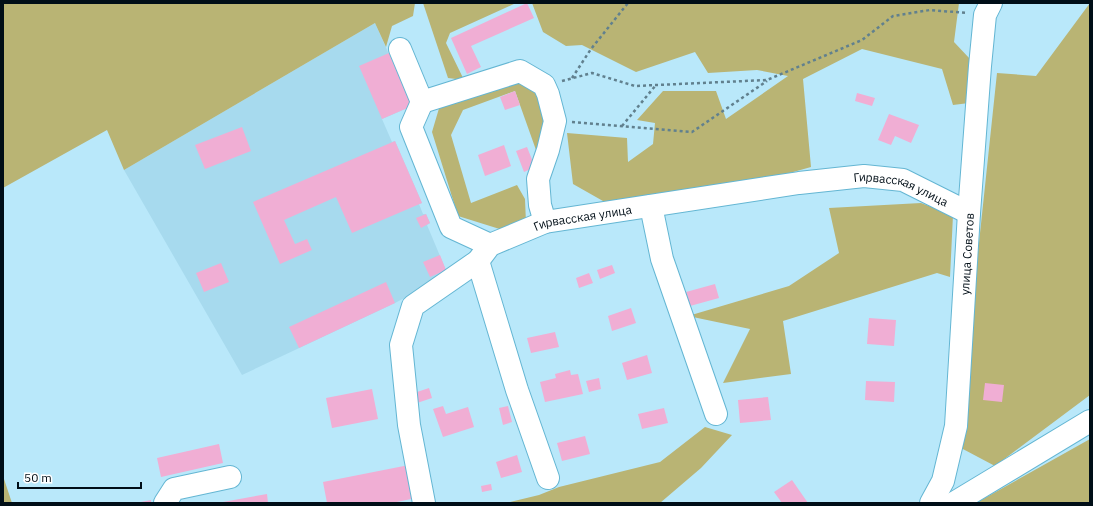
<svg xmlns="http://www.w3.org/2000/svg" width="1093" height="506" viewBox="0 0 1093 506" font-family="'IBM Plex Sans',sans-serif">
	<rect width="100%" height="100%" fill="#b9e8fa"/>
	<path fill="#a7daee" d="M375 23 412 106 382 119 392 142 395 141 422 203 419 204 423 214H426L430 223 427 225 448 275 395 303 242 375 124 170Z"/>
	<path fill="#b9b474" d="M3 3H415L413 16 392 26 386 47 375 23 124 170 107 130 3 188Z
		M423 3H516L450 33 446 43 464 80 448 78Z
		M532 3H959L954 42 970 59 969 103 953 105 942 69 862 49 803 79 811 167 729 190 610 205 573 184 567 133 627 138 628 162 653 144 655 123 637 120 663 91H716L726 119 788 76 757 70 708 73 695 52 636 72 582 45 566 46 543 32Z
		M1090 3V395L995 466 961 448 976 271 997 73 1036 76Z
		M522 81 538 95 547 130 536 150 515 91 463 110 451 135 471 203 517 185 525 199 526 223 506 231 458 216 432 132 440 105Z
		M921 203 953 215 950 277 937 273 783 321 791 374 723 383 750 329 688 316 789 286 839 253 829 208Z
		M705 427 732 435 701 468 660 503H506L539 495 559 487 660 462Z
		M1090 439V503H976Z
		M3 476 12 503H3Z"/>
	<path fill="#f0aed4" d="M527 3 534 18 471 46 481 67 467 74 451 38Z
		M389 53 412 106 382 119 359 66Z
		M515 91 520 105 505 110 500 97Z
		M857 93 875 98 872 106 855 101Z
		M889 114 919 125 911 143 895 136 891 145 878 140Z
		M242 127 251 151 205 169 195 145Z
		M395 141 422 203 352 233 336 197 284 220 295 244 307 239 312 250 280 264 253 202Z
		M504 145 511 166 485 176 478 155Z
		M527 147 535 167 524 172 516 151Z
		M426 214 430 223 421 228 416 218Z
		M440 255 446 270 430 277 423 262Z
		M221 263 229 282 204 292 196 273Z
		M612 265 615 273 600 279 597 270Z
		M589 273 593 283 579 288 576 278Z
		M386 282 395 303 299 348 289 327Z
		M715 284 719 298 690 306 686 292Z
		M631 308 636 323 612 331 608 316Z
		M869 318 896 320 894 346 867 344Z
		M555 332 559 347 531 353 527 338Z
		M647 355 652 373 627 380 622 363Z
		M570 370 571 375 578 374 583 394 545 402 540 382 556 378 555 374Z
		M599 378 601 389 589 392 586 381Z
		M866 381 895 382 894 402 865 400Z
		M985 383 1004 385 1002 402 983 400Z
		M429 388 432 398 417 403 414 393Z
		M372 389 378 419 332 428 326 398Z
		M768 397 771 420 740 423 738 400Z
		M443 406 446 414 468 407 474 427 443 437 433 409Z
		M508 406 512 422 503 425 499 408Z
		M664 408 668 423 642 429 638 414Z
		M585 436 590 454 562 461 557 443Z
		M219 444 223 463 161 477 157 458Z
		M517 455 522 472 501 478 496 462Z
		M409 465 416 498 392 503H327L323 482Z
		M792 480 808 503H782L774 492Z
		M491 484 492 490 482 492 481 486Z
		M267 494 268 503H223V502Z
		M151 500V503H141V502Z"/>
	<g fill="none" stroke-linecap="round" stroke-linejoin="round">
		<g stroke="#64b6d3" stroke-width="24">
			<g id="minor">
				<path d="M400 49 422 102 411 127 451 227 490 245"/>
				<path d="M422 102 520 71 544 85 548 94 555 121 548 150 538 179 540 205 545 222"/>
				<path d="M651 206 662 259 716 414"/>
				<path d="M478 261 517 390 548 478"/>
				<path d="M165 503 174 489 230 477"/>
				<path id="s1" d="M424 503 409 425 401 345 413 306 478 261 490 245 545 222 799 183 864 176 903 180 969 213"/>
				<path id="s2" d="M931 503 943 481 956 426 969 213 980 66 985 15 991 3"/>
			</g>
		</g>
		<g stroke="#64b6d3" stroke-width="24">
			<path id="major" d="M954 503 1090 421"/>
		</g>
		<path stroke="#61808e" stroke-width="2.5" stroke-dasharray="3 3" stroke-linecap="butt" d="M572 78 591 49 628 3
			M562 81 592 73 635 86 767 80 862 40 893 16 930 10 967 13
			M572 122 692 132 767 81
			M622 126 656 85"/>
		<use href="#minor" stroke="#fff" stroke-width="22"/>
		<use href="#major" stroke="#fff" stroke-width="22"/>
	</g>
	<g text-anchor="middle" dominant-baseline="central" stroke-width="4" stroke-linejoin="round" paint-order="stroke">
		<g font-size="12" fill="#000e17" stroke="#fff">
			<text stroke="none"><textPath href="#s1" startOffset="721">Гирвасская улица</textPath></text>
			<text stroke="none"><textPath href="#s1" startOffset="397">Гирвасская улица</textPath></text>
			<text stroke="none"><textPath href="#s2" startOffset="254">улица Советов</textPath></text>
		</g>
	</g>
	<rect width="1093" height="506" fill="none" stroke="#000e17" stroke-width="8"/>
	<path d="M18 482v6h123v-6" fill="none" stroke="#000e17" stroke-width="2"/>
	<text x="24" y="482" font-size="12" fill="#000e17" stroke="#ffffff" stroke-width="3" paint-order="stroke">50 m</text>
</svg>
